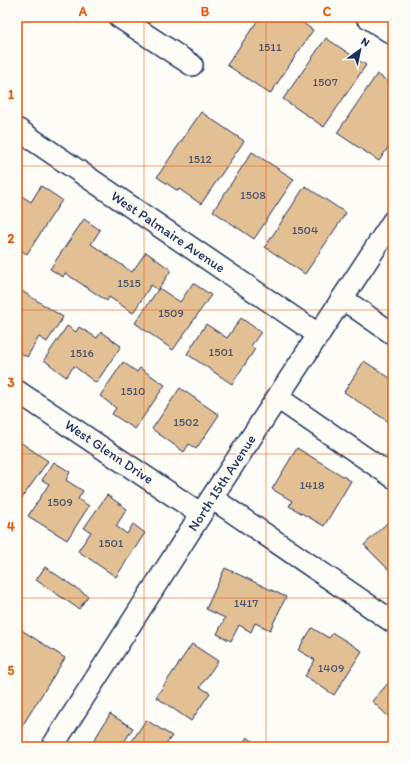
<svg xmlns="http://www.w3.org/2000/svg" width="410" height="764" viewBox="0 0 410 764" font-family="Itim,sans-serif">
	<rect width="100%" height="100%" fill="#fdfcf7"/>
	<filter id="ink" filterUnits="userSpaceOnUse"><feTurbulence type="fractalNoise" baseFrequency=".025" numOctaves="2"/><feDisplacementMap in="SourceGraphic" scale="8" xChannelSelector="R" yChannelSelector="G"/><feConvolveMatrix kernelMatrix="1 2 1 2 8 2 1 2 1" color-interpolation-filters="sRGB"/></filter>
	<g filter="url(#ink)">
		<path fill="#e3bf94" stroke="#1b2f5e" d="M260 17H294L313 30 270 94 227 65Z
			M326 38 366 65 324 127 283 99Z
			M377 74 393 85V140L379 161 337 133Z
			M201 112 244 141 201 204 179 189 178 191 157 177Z
			M252 152 294 179 254 239 213 211Z
			M41 186 62 200 27 254 17 248V193L31 202Z
			M305 186 346 213 305 274 265 247Z
			M84 219 100 230 91 244 132 272 146 252 171 270 158 290 151 285 133 313 109 297 107 301 65 273 63 277 50 269Z
			M193 283 211 295 173 350 135 323 159 288 180 302Z
			M17 288 63 317 47 342 39 337 27 357 17 351V331L19 328 17 327Z
			M241 318 261 332 251 346 255 349 232 384 187 354 206 324 227 338Z
			M67 326 76 332 79 327 97 338 101 332 121 346 96 383 74 366 66 377 44 360Z
			M364 361 393 380V425L344 392Z
			M123 362 137 372 140 368 165 385 135 429 112 414 116 408 100 396Z
			M180 388 219 415 196 449 189 444 184 452 152 429Z
			M17 440 48 461 17 505Z
			M297 448 351 481 324 526 289 506 292 501 272 489Z
			M54 462 70 472 66 480 83 491 78 499 89 506 67 540 28 516 49 484 42 480Z
			M107 495 127 509 116 526 127 534 133 524 145 533 116 577 78 551 91 532 84 528Z
			M389 521 393 525V574L364 545Z
			M45 567 88 596 79 609 36 580Z
			M225 568 286 597 270 630 255 623 251 632 239 625 231 641 217 634 225 618 206 609Z
			M312 628 329 638 333 633 362 651 334 695 305 676 315 660 298 650Z
			M20 629 65 658 17 734V633Z
			M192 644 218 661 200 687 210 693 191 721 156 697Z
			M393 678V721L372 701Z
			M110 714 133 728 121 747H90Z
			M146 720 172 736 164 747H128Z
			M247 737 261 747H240Z"/>
		<g fill="none" stroke-linecap="round" stroke-linejoin="round">
			<g stroke="#1b2f5e" stroke-width="24">
				<path id="minor" d="M119 17 192 65
					M367 17 393 34
					M17 129 319 335
					M343 299 393 334
					M17 391 201 514
					M278 398 393 477
					M212 498 393 622
					M52 747 201 514 393 221"/>
			</g>
			<use href="#minor" stroke="#fdfcf7" stroke-width="21"/>
		</g>
	</g>
	<path fill="none" stroke="#e8590c" stroke-width="1" stroke-opacity="0.55" d="M144 17V747M266 17V747M17 166H393M17 310H393M17 454H393M17 598H393"/>
	<g text-anchor="middle" dominant-baseline="central" stroke-width="4" stroke-linejoin="round" paint-order="stroke">
		<g font-size="12" fill="#4d536c">
			<text x="270" y="47">1511</text>
			<text x="325" y="82">1507</text>
			<text x="200" y="159">1512</text>
			<text x="253" y="195">1508</text>
			<text x="305" y="230">1504</text>
			<text x="129" y="283">1515</text>
			<text x="171" y="313">1509</text>
			<text x="221" y="352">1501</text>
			<text x="82" y="353">1516</text>
			<text x="133" y="391">1510</text>
			<text x="186" y="422">1502</text>
			<text x="312" y="485">1418</text>
			<text x="60" y="502">1509</text>
			<text x="111" y="543">1501</text>
			<text x="246" y="603">1417</text>
			<text x="331" y="668">1409</text>
		</g>
		<g font-size="14" fill="#1b2f5e" stroke="#fdfcf7">
			<text transform="translate(168 232) rotate(34)">West Palmaire Avenue</text>
			<text transform="translate(109 452) rotate(34)">West Glenn Drive</text>
			<text transform="translate(222 483) rotate(-57)">North 15th Avenue</text>
		</g>
	</g>
	<rect width="410" height="764" fill="none" stroke="#fdfcf7" stroke-width="44"/>
	<g transform="translate(360 50) rotate(33)" stroke="#fdfcf7" stroke-width="3" paint-order="stroke">
	<path d="M0-3L7 15L0 10L-7 15Z" fill="#1b2f5e"/>
	<text y="-6" font-size="11" font-weight="bold" text-anchor="middle" fill="#1b2f5e">N</text>
	</g>
	<rect x="22" y="22" width="366" height="720" fill="none" stroke="#e8590c" stroke-width="1.5"/>
	<g font-size="13" text-anchor="middle" font-weight="bold" fill="#e8590c">
		<text x="83" y="16">A</text>
		<text x="205" y="16">B</text>
		<text x="327" y="16">C</text>
		<text x="11" y="99">1</text>
		<text x="11" y="243">2</text>
		<text x="11" y="387">3</text>
		<text x="11" y="531">4</text>
		<text x="11" y="675">5</text>
	</g>
</svg>
